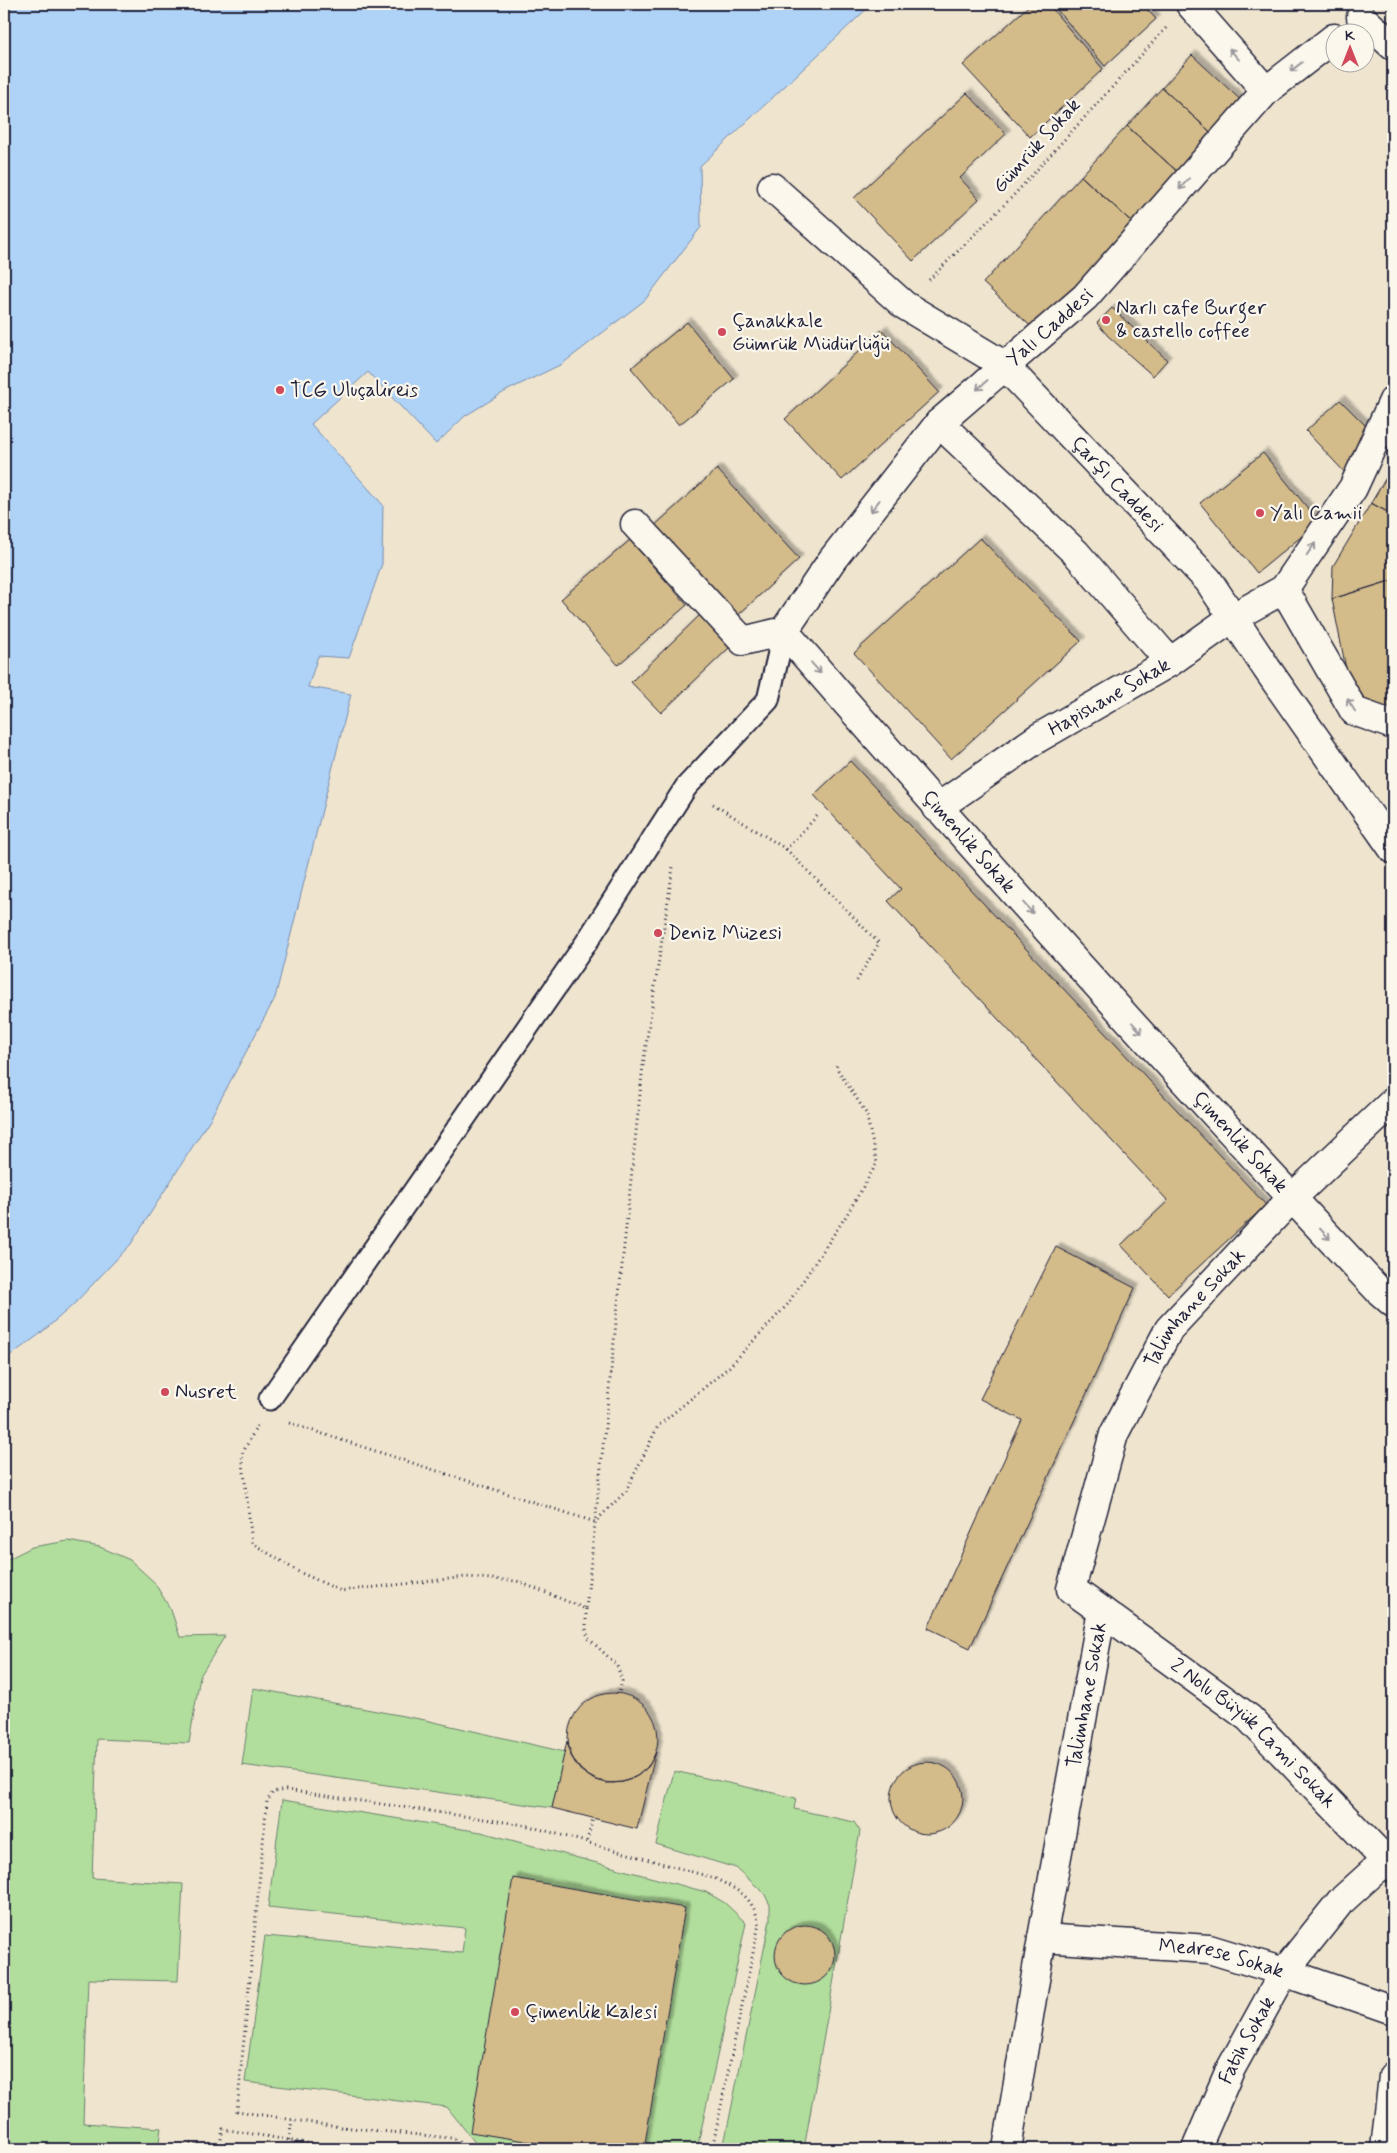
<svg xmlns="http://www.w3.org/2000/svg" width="1397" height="2153" viewBox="0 0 1397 2153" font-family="Mynerve,sans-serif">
	<defs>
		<filter id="shadow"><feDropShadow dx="4.5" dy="-4.5" stdDeviation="1" flood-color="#0004"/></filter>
	</defs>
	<rect width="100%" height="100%" fill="#efe5cf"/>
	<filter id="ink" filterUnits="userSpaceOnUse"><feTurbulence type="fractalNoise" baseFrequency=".02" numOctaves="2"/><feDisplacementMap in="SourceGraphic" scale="10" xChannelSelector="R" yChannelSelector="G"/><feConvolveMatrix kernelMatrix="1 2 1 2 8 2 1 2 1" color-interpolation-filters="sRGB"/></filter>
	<g filter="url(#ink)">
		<path fill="#b1de9c" stroke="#6a806c" d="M68 1541 100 1547 130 1560 154 1582 171 1610 180 1637 225 1636 200 1676 189 1743 97 1739 92 1878 183 1884 178 1981 88 1979 83 2123 161 2128 158 2149H4V1561L32 1547Z
			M253 1688 425 1720 565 1752 552 1808 242 1765Z
			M674 1771 796 1798 794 1809 854 1822 860 1831 804 2149H723L770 1920V1905L764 1893 736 1868 656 1844Z
			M282 1800 481 1832 706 1892 725 1903 746 1923 697 2149H480L447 2107 245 2082 265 1936 462 1953 465 1928 268 1907Z"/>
		<path fill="#afd2f7" stroke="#778cac" d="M4 4H872L700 166 701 227 645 300 562 364 506 391 465 416 436 444 368 372 311 424 383 505 382 564 349 658 318 656 308 687 351 694 275 998 210 1119 131 1244 73 1305 40 1334 4 1360Z"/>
		<path fill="#d3bb8a" stroke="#22223b" filter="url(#shadow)" d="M1031 4H1048L1103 69 1030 137 963 65Z
			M1052 4H1142L1156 19 1105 66Z
			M1192 55 1246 105 1216 137 1162 88Z
			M1162 88 1216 137 1181 175 1127 126Z
			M967 93 1006 134 960 178 979 199 913 261 854 198Z
			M1127 126 1181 175 1135 225 1081 176Z
			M1081 176 1135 225 1037 332 983 283Z
			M1112 308 1167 360 1153 376 1108 336 1097 323Z
			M687 322 734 379 679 425 631 368Z
			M882 330 939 392 842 480 785 419Z
			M1340 400 1373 433 1349 477 1306 431Z
			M1263 453 1319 522 1257 573 1200 503Z
			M1393 466V515L1371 503Z
			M717 469 799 559 735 618 652 528Z
			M1371 503 1393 515V580L1332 599 1333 566Z
			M980 538 1081 641 951 759 854 653Z
			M630 540 687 605 618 665 561 599Z
			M1393 580V713L1368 705 1346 669 1332 599Z
			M701 614 731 646 661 713 631 682Z
			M850 761 1266 1205 1168 1295 1121 1245 1168 1201 888 901 901 889 814 795Z
			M1056 1247 1135 1288 970 1648 928 1628 1022 1420 980 1399Z
			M568 1738a45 45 0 1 1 90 0a45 45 0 1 1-90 0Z
			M567 1741 571 1756 580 1770 593 1779 607 1783 623 1782 637 1776 649 1766 656 1752 637 1829 552 1808Z
			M891 1798a36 36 0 1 1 72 0a36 36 0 1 1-72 0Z
			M513 1878 685 1908 644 2149H574L470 2132Z
			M775 1955a30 30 0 1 1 60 0a30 30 0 1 1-60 0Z"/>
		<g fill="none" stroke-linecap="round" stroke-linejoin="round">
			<g stroke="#22223b" stroke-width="25">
				<path id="lane" d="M270 1399 586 943 686 787 768 700 784 631"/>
			</g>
			<g stroke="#22223b" stroke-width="31">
				<g id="street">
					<path d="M1190 4 1266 91"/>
					<path d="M1361 17 1393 46"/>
					<path id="s1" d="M772 187 904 305 1004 365 1208 580 1267 669 1393 849"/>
					<path d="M939 423 1076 553 1170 662"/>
					<path d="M635 524 743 641 784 631"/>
					<path d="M1284 589 1354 711 1393 725"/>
					<path id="s2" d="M784 631C978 855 1176 1075 1378 1290L1393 1303"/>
					<path id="s3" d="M784 631 832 560 939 423 1085 297 1266 91 1334 38"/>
					<path id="s4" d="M937 808 1038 738 1170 662 1232 618 1284 589 1353 488 1393 401"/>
					<path id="s5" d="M1102 1611 1249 1718 1393 1868"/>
					<path id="s6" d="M1042 1938 1209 1949 1284 1972 1393 2010"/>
					<path id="s7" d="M1007 2149 1042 1938 1102 1611 1071 1589 1114 1434 1169 1329 1292 1198 1393 1102"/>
					<path id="s8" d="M1196 2149 1230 2070 1284 1972 1340 1902 1393 1854"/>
					<path d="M1385 2149 1393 2076"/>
				</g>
			</g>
			<path stroke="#22223b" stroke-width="3" stroke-dasharray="1 4" stroke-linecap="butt" d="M929 280 1013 196 1166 28
				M713 804 786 849 817 816
				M786 849 879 943 855 984
				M289 1423 595 1522 626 1491 658 1426 729 1367 787 1305 846 1216 877 1163 866 1113 836 1067 838 1063
				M257 1426 242 1454 252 1543 297 1571 341 1591 466 1577 517 1581 586 1609 643 1065 673 867
				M586 1609V1629L588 1638 617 1665 622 1681 619 1693
				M587 1841 593 1818
				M289 2140 292 2120
				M185 2143 222 2149
				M219 2149 223 2129 341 2149
				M466 2149 459 2140 450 2138 332 2126 237 2111 267 1801 273 1792 286 1790 525 1825 714 1878C738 1890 753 1896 759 1924L712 2149"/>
			<use href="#lane" stroke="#fbf7ec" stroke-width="21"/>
			<use href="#street" stroke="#fbf7ec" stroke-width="28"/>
		</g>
		<defs><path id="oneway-shaft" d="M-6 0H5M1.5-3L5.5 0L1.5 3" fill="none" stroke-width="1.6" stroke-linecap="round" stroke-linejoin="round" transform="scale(1.25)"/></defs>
		<g stroke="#99979c">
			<use href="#oneway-shaft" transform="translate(1234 54) rotate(-131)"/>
			<use href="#oneway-shaft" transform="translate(1296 67) rotate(142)"/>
			<use href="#oneway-shaft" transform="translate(1184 184) rotate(131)"/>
			<use href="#oneway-shaft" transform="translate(982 385) rotate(138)"/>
			<use href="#oneway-shaft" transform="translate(875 506) rotate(128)"/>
			<use href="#oneway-shaft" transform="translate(1311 549) rotate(-55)"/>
			<use href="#oneway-shaft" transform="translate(816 668) rotate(49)"/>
			<use href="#oneway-shaft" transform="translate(1351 705) rotate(-123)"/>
			<use href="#oneway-shaft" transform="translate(1028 908) rotate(48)"/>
			<use href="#oneway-shaft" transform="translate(1137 1028) rotate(48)"/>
			<use href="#oneway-shaft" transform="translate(1325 1234) rotate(47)"/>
		</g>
	</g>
	<g fill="#d1495b" stroke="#fbf7ec" stroke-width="2">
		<circle cx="1106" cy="320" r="5"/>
		<circle cx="722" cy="332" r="5"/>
		<circle cx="280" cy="390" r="5"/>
		<circle cx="1260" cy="513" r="5"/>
		<circle cx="658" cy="933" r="5"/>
		<circle cx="165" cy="1392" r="5"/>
		<circle cx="515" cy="2012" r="5"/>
	</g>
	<g text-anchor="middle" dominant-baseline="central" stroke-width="4.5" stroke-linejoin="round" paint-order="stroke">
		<g font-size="20" fill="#22223b" stroke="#fbf7ec">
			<text transform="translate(1037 146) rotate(-48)">Gümrük Sokak</text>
			<text stroke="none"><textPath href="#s3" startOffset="406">Yalı Caddesi</textPath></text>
			<text stroke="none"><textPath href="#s1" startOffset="458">Çarşı Caddesi</textPath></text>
			<text stroke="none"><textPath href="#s4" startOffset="205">Hapishane Sokak</textPath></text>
			<text stroke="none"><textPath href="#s2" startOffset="280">Çimenlik Sokak</textPath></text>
			<text stroke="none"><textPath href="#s2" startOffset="685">Çimenlik Sokak</textPath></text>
			<text stroke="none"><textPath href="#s7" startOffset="896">Talimhane Sokak</textPath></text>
			<text stroke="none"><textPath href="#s7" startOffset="461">Talimhane Sokak</textPath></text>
			<text stroke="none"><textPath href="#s5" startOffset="195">2 Nolu Büyük Cami Sokak</textPath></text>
			<text stroke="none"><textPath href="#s6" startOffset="181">Medrese Sokak</textPath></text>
			<text stroke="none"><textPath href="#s8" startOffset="120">Fatih Sokak</textPath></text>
		</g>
		<g font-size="20" fill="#22223b" stroke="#fbf7ec" text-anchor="start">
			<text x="1116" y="308">Narlı cafe Burger<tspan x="1116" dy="23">&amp; castello coffee</tspan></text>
			<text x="732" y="321">Çanakkale<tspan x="732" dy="23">Gümrük Müdürlüğü</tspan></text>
			<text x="290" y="390">TCG Uluçalireis</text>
			<text x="1270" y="513">Yalı Camii</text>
			<text x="668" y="933">Deniz Müzesi</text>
			<text x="175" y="1392">Nusret</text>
			<text x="525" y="2012">Çimenlik Kalesi</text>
		</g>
	</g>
	<rect width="1397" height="2153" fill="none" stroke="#fbf7ec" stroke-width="20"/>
	<rect x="10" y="10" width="1377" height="2133" fill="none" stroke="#22223b" stroke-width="2" filter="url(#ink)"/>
	<g transform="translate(1350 48)"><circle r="24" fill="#fbf7ec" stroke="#a4a2a5"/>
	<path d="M0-4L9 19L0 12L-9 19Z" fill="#d1495b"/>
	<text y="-8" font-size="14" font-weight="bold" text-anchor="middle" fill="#22223b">K</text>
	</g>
</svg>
